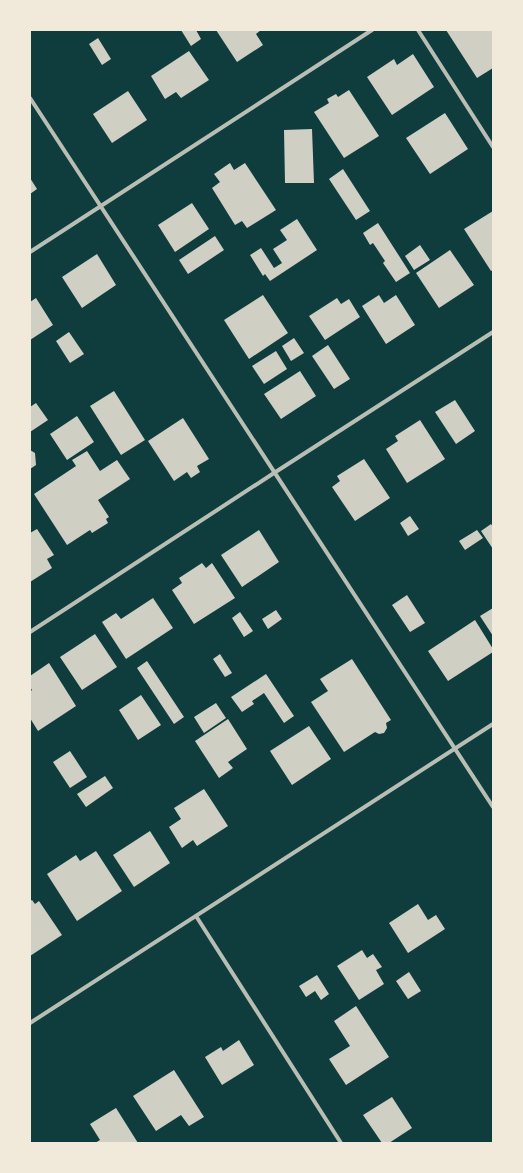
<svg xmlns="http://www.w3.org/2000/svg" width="523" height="1173" viewBox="0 0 523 1173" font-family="'Source Serif 4',serif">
	<rect width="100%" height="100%" fill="#0f3d3e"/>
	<path fill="#cfcfc3" d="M181 30H196L201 39 191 46Z
		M216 30H261L256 34 263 45 237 62Z
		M446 30H493V68L477 78Z
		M98 38 111 59 102 65 89 44Z
		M189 51 209 80 181 98 176 92 165 99 151 76Z
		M413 54 434 87 392 115 367 77 394 59 397 65Z
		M349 90 379 136 344 158 314 112 329 103 327 99 336 94 338 97Z
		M128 91 147 120 112 143 93 114Z
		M445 113 468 149 430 174 406 138Z
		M312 129 314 183H285L284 130Z
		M230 163 234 170 245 163 276 210 247 228 242 221 235 225 212 188 220 182 214 174Z
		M343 169 370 211 356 220 329 179Z
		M30 178 37 189 30 194Z
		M192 203 209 229 175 252 158 225Z
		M493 211V270L491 271 464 229Z
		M297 219 317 250 270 281 265 274 263 276 250 255 261 248 274 268 282 263 273 249 287 240 280 230Z
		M378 223 410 273 396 282 383 263 385 261 373 243 370 245 363 233Z
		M215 236 224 250 188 274 179 260Z
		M420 245 430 260 414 270 405 256Z
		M450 250 474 285 439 308 416 273Z
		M97 254 116 285 82 308 62 277Z
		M263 295 288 333 249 359 224 320Z
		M379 295 384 303 396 295 415 325 386 344 362 306Z
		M36 298 53 325 30 340V302Z
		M337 298 341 304 349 299 360 317 325 340 309 316Z
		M69 332 84 354 70 363 56 341Z
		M294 338 304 353 291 361 282 346Z
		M328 345 350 379 334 389 312 356Z
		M276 351 287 369 264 384 252 366Z
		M300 371 316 396 281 419 264 394Z
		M114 391 145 440 121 455 90 406Z
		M455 400 475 431 456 444 435 412Z
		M36 403 48 420 30 432V407Z
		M77 416 94 442 67 460 50 434Z
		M183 418 209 459 197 466 200 472 191 478 187 472 174 481 148 441Z
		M420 420 445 459 407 483 386 449 398 441 395 436Z
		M30 450 35 453 36 465 30 469Z
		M87 451 100 471 117 460 130 479 98 500 109 517 106 519 108 523 92 533 90 530 67 545 34 494 76 466 72 460Z
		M364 459 390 498 355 521 332 487 340 481 337 476Z
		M410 516 419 529 408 536 400 523Z
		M491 524 493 527V549L481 531Z
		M37 529 54 555 47 559 52 568 30 582V533Z
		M259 530 279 562 242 587 221 555Z
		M477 530 483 538 465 550 459 541Z
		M202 563 206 568 212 563 235 598 194 624 172 590 182 583 179 578Z
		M407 595 425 623 410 632 392 605Z
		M153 598 173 628 126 659 102 622 116 613 121 619Z
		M493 608V636L480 616Z
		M276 610 282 619 268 629 262 619Z
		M240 612 253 631 244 637 232 618Z
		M475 620 493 649V652L448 681 428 651Z
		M95 634 117 667 82 690 60 657Z
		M220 654 232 673 225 677 213 659Z
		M352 659 391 720 386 723 387 728 384 733 379 734 375 732 344 752 311 702 328 691 320 679Z
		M147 661 184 717 174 724 137 668Z
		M49 663 76 706 38 731 30 718V692L32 690 30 687V676Z
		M266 674 294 716 284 723 264 693 252 701 254 704 242 712 231 697Z
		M141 695 161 725 138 740 119 710Z
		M216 703 226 718 204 733 194 717Z
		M228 719 247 749 228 762 233 768 219 778 195 741Z
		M309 726 331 759 292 785 270 751Z
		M70 751 87 777 70 788 53 762Z
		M105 776 113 788 86 807 77 794Z
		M204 789 228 826 197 846 193 840 182 848 169 827 181 819 174 808Z
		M150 831 170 863 134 887 113 855Z
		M96 851 122 891 77 921 47 874 76 855 80 861Z
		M32 900 35 904 39 901 62 935 30 956V901Z
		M418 904 428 920 436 915 445 929 408 953 389 923Z
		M362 950 367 958 373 954 382 967 376 970 384 984 359 1000 337 966Z
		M409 972 421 991 408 999 396 981Z
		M317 975 329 994 321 1000 315 991 306 997 299 986Z
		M356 1006 389 1057 346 1085 329 1059 350 1046 334 1021Z
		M239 1040 254 1065 222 1085 205 1057 221 1047 223 1051Z
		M174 1070 204 1117 189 1126 181 1115 156 1131 133 1096Z
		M392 1097 412 1128 389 1143H382L363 1115Z
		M116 1108 138 1143H95L100 1140 90 1124Z"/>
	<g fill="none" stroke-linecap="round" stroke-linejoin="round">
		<path stroke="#b8beb3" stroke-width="4" d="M418 30 493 147
			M30 98 493 807
			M30 252 372 30
			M30 632 274 473 493 332
			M196 916 341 1143
			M30 1023 493 724"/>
	</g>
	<rect width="523" height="1173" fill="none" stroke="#f1e9da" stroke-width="62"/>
</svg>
